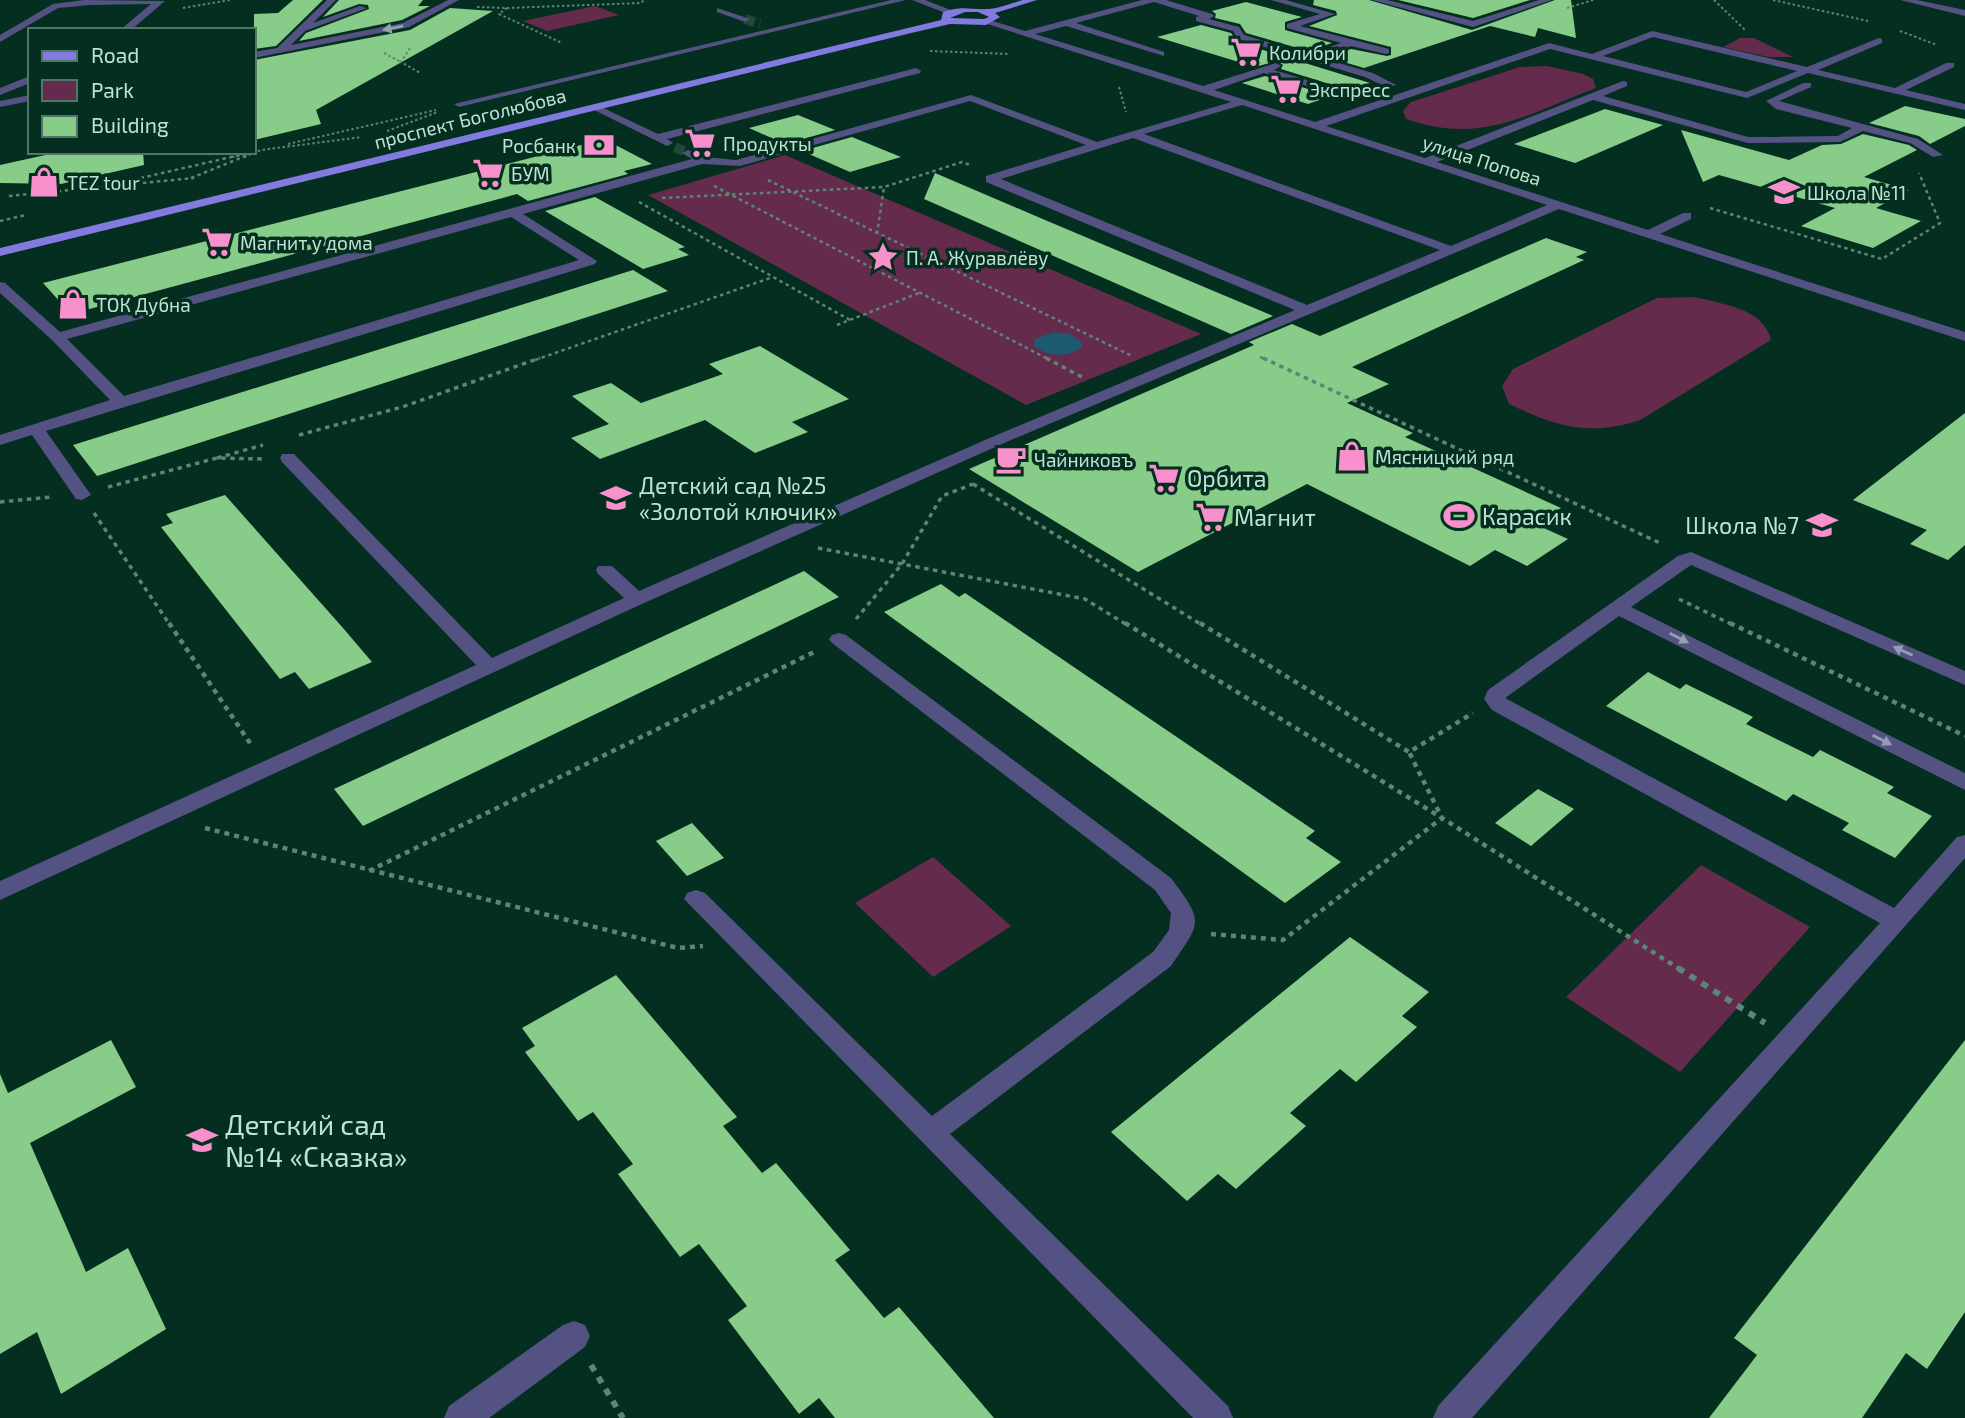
<svg xmlns="http://www.w3.org/2000/svg" width="1965" height="1418" viewBox="0 0 1965 1418" font-family="'Exo 2',sans-serif">
	<rect width="100%" height="100%" fill="#042e1f"/>
	<path fill="#642b4d" d="M595 6 619 15 547 31 523 21Z
		M1740 38H1754L1793 57H1768L1723 47Z
		M1547 66 1583 74 1593 79 1596 88C1525 115 1482 145 1406 119L1403 111 1411 102 1520 67Z
		M785 155 1201 334 1026 405 648 195Z
		M1694 297C1722 304 1764 308 1771 340L1640 420C1590 437 1555 426 1509 404L1502 386 1513 369 1657 298Z
		M933 857 1011 926 933 977 855 903Z
		M1701 865 1810 927 1680 1072 1566 997Z"/>
	<path fill="#1d5a6f" d="M1054 332 1070 334 1082 343V347C1068 358 1047 357 1034 346L1035 339Z"/>
	<path fill="#87cc89" d="M293 0H323L276 46 254 49V14L278 13Z
		M339 0H423L418 6H430L402 20 299 41 306 33 369 9 368 5 359 4 323 17Z
		M1314 0H1369L1472 30 1555 0H1571L1576 38 1538 28 1535 37 1490 26 1364 68 1327 57 1351 49 1387 56 1391 55V47L1309 26 1337 15 1336 11 1313 5Z
		M1398 0H1530L1473 18Z
		M1246 2 1302 17 1285 22V30L1332 43 1308 51 1246 33 1240 24 1215 18 1216 14 1212 11Z
		M450 8 493 11 316 110 321 124 254 140V60L410 30Z
		M1201 25 1231 33 1237 42 1370 83 1349 90 1281 69 1283 65 1277 61 1255 67 1157 37Z
		M1265 76 1331 96 1308 104 1242 83Z
		M1905 106 1965 119V126L1930 144 1919 136 1869 123Z
		M1605 109 1663 125 1575 163 1514 144Z
		M798 115 835 130 785 144 749 128Z
		M1681 130 1789 160 1822 145 1841 144 1863 134 1909 145 1917 150 1864 177 1909 190 1876 208 1921 221 1873 248 1801 226 1835 208 1719 175 1703 182Z
		M852 137 901 157 850 172 802 151Z
		M604 139 652 164 624 171 628 174 528 201 517 194 71 314 43 283Z
		M59 152H143L144 165 61 184 0 183V165Z
		M935 173 1045 220 1273 316 1231 334 924 199Z
		M595 197 685 247 678 249 689 255 643 269 545 211Z
		M1546 238 1587 252 1576 257 1584 260 1352 367 1389 384 1347 403 1413 433 1405 437 1561 508 1535 524 1568 539 1527 566 1495 550 1470 566 1307 484 1138 572 969 469 1254 345 1249 342 1292 324 1320 336Z
		M633 270 668 291 97 476 73 445Z
		M760 346 849 399 792 422 808 432 755 453 705 420 600 459 571 438 609 424 572 396 611 383 641 403 723 374 709 364Z
		M1965 413V545L1948 560 1910 544 1927 530 1853 500Z
		M225 495 343 628 372 662 309 689 295 672 280 679 161 527 173 523 166 514Z
		M804 571 839 597 363 826 334 789Z
		M941 584 959 597 965 593 1315 831 1306 838 1341 862 1285 903 884 612Z
		M1648 672 1680 689 1686 684 1753 717 1746 724 1813 757 1820 750 1894 787 1887 793 1932 816 1895 858 1842 830 1849 823 1793 794 1786 801 1606 706Z
		M1538 789 1574 809 1531 846 1495 823Z
		M692 823 724 858 687 876 656 841Z
		M1350 937 1429 992 1402 1016 1417 1027 1356 1082 1340 1069 1290 1113 1306 1126 1236 1189 1218 1174 1187 1201 1111 1132Z
		M616 975 737 1117 723 1126 762 1173 776 1163 850 1250 835 1260 884 1318 899 1307 994 1418H835L819 1398 799 1414 728 1320 747 1306 699 1244 680 1257 618 1174 633 1164 593 1112 578 1121 525 1052 535 1046 522 1028Z
		M111 1040 136 1087 30 1143 86 1272 128 1248 166 1329 61 1394 37 1332 0 1354V1074L8 1093Z
		M1965 1040V1312L1927 1369 1906 1353 1862 1418H1709L1757 1355 1734 1338Z"/>
	<g fill="none" stroke-linecap="round" stroke-linejoin="round">
		<path stroke="#20493a" stroke-width="10" stroke-dasharray="10 5" stroke-linecap="butt" d="M745 19 760 24
			M675 147 688 153"/>
		<path stroke="#5d8474" stroke-width="2" stroke-dasharray="2.5 2.5" stroke-linecap="butt" d="M1714 0 1744 29 1741 30
			M1773 0 1868 21
			M477 7 507 8 499 14 562 43
			M183 8 230 0
			M507 8 641 3 644 0
			M1567 8 1593 0
			M1900 31 1937 45
			M410 48 401 62 420 73
			M930 51 1009 54
			M384 53 401 62
			M1119 87 1126 112
			M387 131 438 112
			M288 144 436 110
			M232 157 245 154
			M244 157 261 150 362 137"/>
		<path stroke="#5d8474" stroke-width="2.5" stroke-dasharray="3.5 3.5" stroke-linecap="butt" d="M191 178 248 155
			M768 180 1132 356
			M122 185 194 178
			M714 186 1050 360
			M9 196 102 187 240 155
			M662 198 884 187 962 162 970 165
			M639 202 850 320
			M1710 208 1882 259 1940 223 1919 173
			M0 221 26 215
			M877 234 884 187
			M837 325 919 293
			M1260 357 1267 360
			M535 360 773 277"/>
		<path stroke="#5d8474" stroke-width="3.5" stroke-dasharray="4.5 4.5" stroke-linecap="butt" d="M1046 358 1082 377
			M1263 358 1662 544
			M299 435 402 407 540 358
			M217 458 263 445
			M973 484 1202 625
			M108 487 217 458 263 459
			M0 502 51 497
			M94 513 170 625
			M818 548 1085 599 1127 625
			M1679 599 1733 625
			M856 619 902 564 942 496 973 484"/>
		<path stroke="#5d8474" stroke-width="4.5" stroke-dasharray="5 5" stroke-linecap="butt" d="M169 623 252 746
			M1125 623 1442 818 1681 970
			M1200 623 1409 752 1473 713
			M1730 623 1965 736
			M205 828 678 948 703 946
			M369 871 814 652
			M1211 934 1283 940 1442 818 1409 752"/>
		<path stroke="#5d8474" stroke-width="6" stroke-dasharray="7 7" stroke-linecap="butt" d="M1678 968 1765 1023
			M591 1365 623 1418"/>
		<path fill="#545283" fill-rule="evenodd" d="M84 0 165 1 131 30H120L151 4 90 5 58 8 0 42V35L53 4Z
			M327 0H336L313 23 360 6 367 8 305 31 291 45 403 23 448 0H459L409 27 254 58V52L277 48Z
			M891 0H906L459 107 454 104Z
			M912 0H925L956 12 948 14Z
			M1142 0H1166L1212 14 1214 16 1209 19 1239 27 1244 35 1308 54 1341 43 1287 28V24L1320 14 1271 0H1286L1335 14 1300 26 1389 49V53L1386 54 1351 46 1318 57 1373 73 1396 85 1353 100 1264 73 1214 90 1315 122 1549 43 1592 54 1652 31 1807 67 1879 38 1882 39V43L1818 70 1895 88 1946 63H1954V67L1906 90 1965 104V110L1808 73 1747 98 1550 49 1326 126 1425 158 1623 81 1627 82V86L1603 96 1748 137 1838 136 1852 128 1776 109 1766 101 1803 83H1811V87L1779 101 1918 139 1943 155 1933 157 1910 143 1863 131 1840 142 1748 143 1593 100 1437 162 1648 230 1683 213H1691V219L1660 234 1965 332V341L1559 209 1011 440 644 603 0 900V881L476 665 282 462 280 458 282 454H294L492 658 624 598 598 574 596 570 598 566H612L639 591 999 434 1295 310 986 182V176L1086 145 970 101 740 166 702 164 523 214 597 261 595 264 46 431 91 495 82 500 76 499 32 435 0 445V435L110 400 52 340 0 293V282L5 283 60 332 692 159 682 153 688 150 705 157 736 160 971 95 1097 142 1231 102 981 22 986 19 1025 31ZM1154 2 1199 16 1196 17V21L1233 31 1238 39 1365 77 1382 85 1353 94 1274 70 1281 66 1276 63 1203 86 1035 34 1066 26 1164 56V52L1076 23ZM1653 37 1797 71 1746 92 1603 56ZM1242 105 1547 205 1451 246 1144 134ZM1133 138 1440 250 1307 305 1001 179ZM511 217 579 260 124 396 67 339Z
			M1372 0H1387L1473 21 1539 0H1552L1473 27Z
			M1900 0H1917L1965 10V16Z
			M717 8 750 19 745 22 717 12Z
			M916 68 921 71 920 73 667 139 673 143 667 146 590 108 599 106 658 134Z
			M30 76V83L0 95V88Z
			M30 95V101L0 107V101Z
			M1691 552 1965 671V685L1691 565 1631 607 1965 773V790L1619 616 1505 698 1894 908 1957 837 1965 835V858L1472 1418H1433L1438 1406 1880 923 1492 710 1484 699 1488 690 1678 556Z
			M839 633 846 635 1171 878C1204 922 1202 921 1171 966L950 1134 1228 1406 1233 1418H1193L684 899 687 893 696 890 705 893 932 1116 1153 952 1169 930 1171 913 1155 890 832 643 829 639 832 635Z
			M574 1321 585 1325 590 1336 585 1347 489 1418H444L449 1406 563 1325Z"/>
		<path fill="#837ae0" fill-rule="evenodd" d="M1023 0H1037L995 13 1000 17 986 25 950 24 907 34 0 256V248L941 20 943 12C963 5 970 10 989 9 1000 8 1012 3 1023 0ZM965 12H978L989 17 984 19 950 18Z"/>
	</g>
	<defs><path id="oneway-solid" d="M-6-.8H1V-3.2L6.5 0L1 3.2V.8H-6Z" transform="scale(1.75)"/></defs>
	<g fill="#8fa2ae">
		<use href="#oneway-solid" transform="translate(393 28) rotate(168)"/>
		<use href="#oneway-solid" transform="translate(1679 638) rotate(27)"/>
		<use href="#oneway-solid" transform="translate(1903 651) rotate(-156)"/>
		<use href="#oneway-solid" transform="translate(1882 740) rotate(27)"/>
	</g>
	<defs>
		<g id="supermarket-bare" transform="scale(2.415)"><path d="M-6-5.5h2.5l.6 2H6L4.5 2H-2.5L-4.4-4H-6ZM-1.5 3.2a1.3 1.3 0 1 0 .1 0ZM3 3.2a1.3 1.3 0 1 0 .1 0Z" fill="#f890cc" stroke="#042e1f" stroke-width="2.5" paint-order="stroke"/></g>
		<g id="bank-bare" transform="scale(2.415)"><path d="M-6-4H6V4H-6ZM0-2.3a2.3 2.3 0 1 0 0 4.6a2.3 2.3 0 1 0 0-4.6Z" fill="#f890cc" stroke="#042e1f" stroke-width="2.5" paint-order="stroke"/></g>
		<g id="shop-bare" transform="scale(2.415)"><path d="M-5-2.5h2.3a2.7 3.5 0 0 1 5.4 0H5L5.5 6h-11ZM-1.5-2.5h3a1.5 2.3 0 0 0-3 0Z" fill="#f890cc" stroke="#042e1f" stroke-width="2.5" paint-order="stroke"/></g>
		<g id="school-bare" transform="scale(2.415)"><path d="M0-5L7-2L0 1L-7-2ZM-4 1L0 2.5L4 1V4Q0 6-4 4Z" fill="#f890cc" stroke="#042e1f" stroke-width="2.5" paint-order="stroke"/></g>
		<g id="sight-bare" transform="scale(2.415)"><path d="M0-6L1.8-2.2L6-1.7L2.9 1.2L3.7 5.4L0 3.3L-3.7 5.4L-2.9 1.2L-6-1.7L-1.8-2.2Z" fill="#f890cc" stroke="#042e1f" stroke-width="2.5" paint-order="stroke"/></g>
		<g id="cafe-bare" transform="scale(2.415)"><path d="M-5.5-4.5H6V0H3Q3 3.5 0 3.5H-2.5Q-5.5 3.5-5.5 0ZM3-3.2v2h1.7v-2ZM-6 4.5H4V6H-6Z" fill="#f890cc" stroke="#042e1f" stroke-width="2.5" paint-order="stroke"/></g>
		<g id="stadium-bare" transform="scale(2.415)"><path d="M0-5a6.5 5 0 1 0 0 10a6.5 5 0 1 0 0-10ZM-3.5-1.8h7v3.6h-7Z" fill="#f890cc" stroke="#042e1f" stroke-width="2.5" paint-order="stroke"/></g>
	</defs>
	<g fill-rule="evenodd">
		<use href="#supermarket-bare" x="1246" y="52"/>
		<use href="#supermarket-bare" x="1286" y="89"/>
		<use href="#supermarket-bare" x="700" y="143"/>
		<use href="#bank-bare" x="599" y="145"/>
		<use href="#supermarket-bare" x="488" y="173"/>
		<use href="#shop-bare" x="44" y="182"/>
		<use href="#school-bare" x="1784" y="192"/>
		<use href="#supermarket-bare" x="217" y="242"/>
		<use href="#sight-bare" x="883" y="257"/>
		<use href="#shop-bare" x="73" y="304"/>
		<use href="#shop-bare" x="1352" y="456"/>
		<use href="#cafe-bare" x="1011" y="459"/>
		<use href="#supermarket-bare" x="1164" y="478"/>
		<use href="#school-bare" x="616" y="498"/>
		<use href="#stadium-bare" x="1459" y="516"/>
		<use href="#supermarket-bare" x="1211" y="517"/>
		<use href="#school-bare" x="1822" y="525"/>
		<use href="#school-bare" x="202" y="1140"/>
	</g>
	<g text-anchor="middle" dominant-baseline="central" stroke-width="7" stroke-linejoin="round" paint-order="stroke">
		<g font-size="19" fill="#bfe3d2" stroke="#042e1f" text-anchor="start">
			<text x="1269" y="52">Колибри</text>
			<text x="1309" y="89">Экспресс</text>
			<text x="723" y="143">Продукты</text>
			<text x="576" y="145" text-anchor="end">Росбанк</text>
			<text x="511" y="173">БУМ</text>
			<text x="67" y="182">TEZ tour</text>
			<text x="1807" y="192">Школа №11</text>
			<text x="240" y="242">Магнит у дома</text>
			<text x="906" y="257">П. А. Журавлёву</text>
			<text x="96" y="304">ТОК Дубна</text>
			<text x="1375" y="456">Мясницкий ряд</text>
			<text x="1034" y="459">Чайниковъ</text>
		</g>
		<g font-size="19" fill="#bfe3d2" stroke="#042e1f">
			<text transform="translate(470 118) rotate(-14)">проспект Боголюбова</text>
			<text transform="translate(1482 160) rotate(18)">улица Попова</text>
		</g>
		<g font-size="23" fill="#bfe3d2" stroke="#042e1f" text-anchor="start">
			<text x="1187" y="478">Орбита</text>
			<text x="639" y="485">Детский сад №25<tspan x="639" dy="26">«Золотой ключик»</tspan></text>
			<text x="1482" y="516">Карасик</text>
			<text x="1234" y="517">Магнит</text>
			<text x="1799" y="525" text-anchor="end">Школа №7</text>
		</g>
		<g font-size="28" fill="#bfe3d2" stroke="#042e1f" text-anchor="start">
			<text x="225" y="1124">Детский сад<tspan x="225" dy="32">№14 «Сказка»</tspan></text>
		</g>
	</g>
	<rect x="28" y="28" width="228" height="126" fill="#042e1f" stroke="#4f7667" stroke-width="2"/>
	<rect x="42" y="51" width="35" height="10" fill="#837ae0" stroke="#4f7667" stroke-width="2"/>
	<text x="91" y="63" font-size="21" fill="#bfe3d2">Road</text>
	<rect x="42" y="80" width="35" height="21" fill="#642b4d" stroke="#4f7667" stroke-width="2"/>
	<text x="91" y="98" font-size="21" fill="#bfe3d2">Park</text>
	<rect x="42" y="116" width="35" height="21" fill="#87cc89" stroke="#4f7667" stroke-width="2"/>
	<text x="91" y="133" font-size="21" fill="#bfe3d2">Building</text>
</svg>
